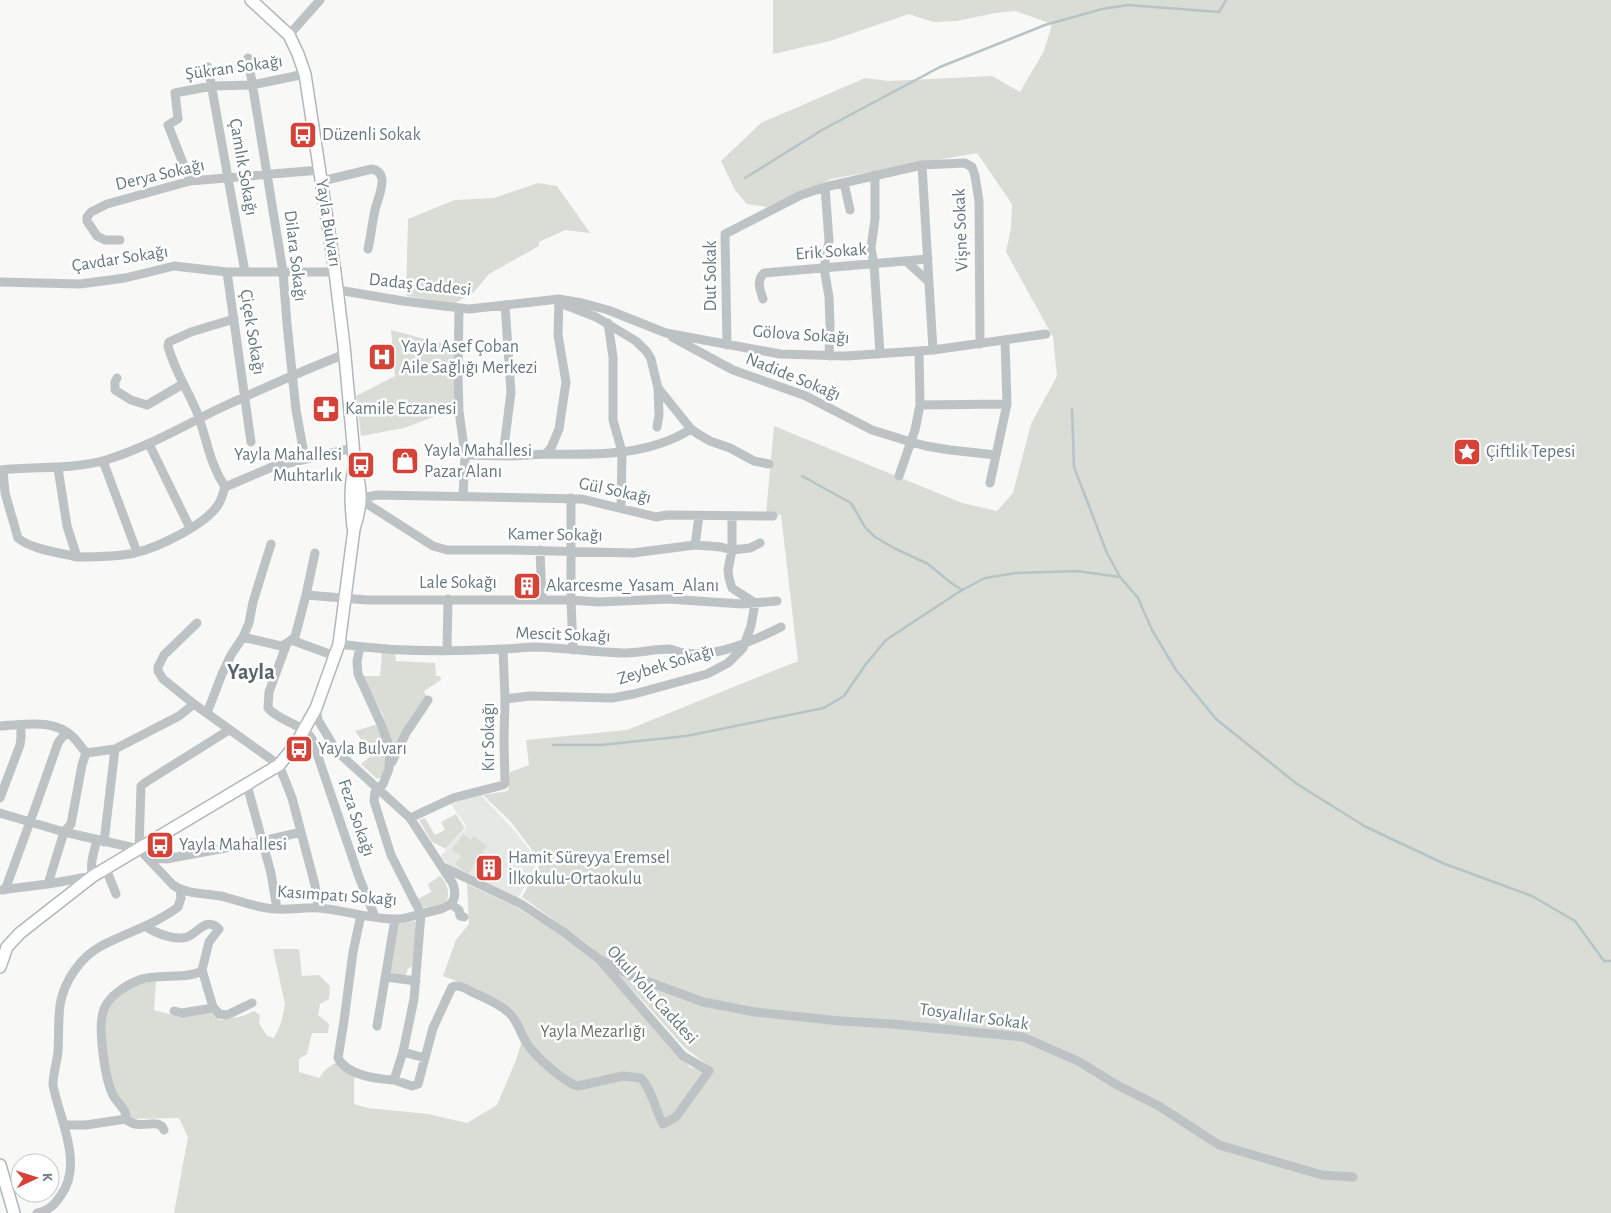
<svg xmlns="http://www.w3.org/2000/svg" width="1611" height="1213" viewBox="0 0 1611 1213" font-family="'Alegreya Sans',sans-serif">
	<rect width="100%" height="100%" fill="#f8f8f6"/>
	<path fill="#e6e8e6" d="M481 795 515 831 538 861 518 899 454 869 440 857 464 830 466 826 451 804 471 796Z"/>
	<path fill="#d9ddd5" d="M773 0H1611V1213H174L188 1137 179 1118 126 1119 115 1100 104 1056 107 1003 130 985 156 981 154 1010 180 1017 211 1013 220 1020 243 1016 254 1011 260 1015 259 1023 267 1036 274 1038 281 1023 285 1004 273 949H299L302 976 319 975 330 986 329 999 320 1004 318 1015 329 1024 328 1033H312L307 1054 299 1059V1072L319 1078 325 1070 335 1063 354 1075V1104L368 1108 428 1114 467 1123 497 1105 516 1060 525 1031 513 1012 462 983 443 976 456 940 469 924 467 884 516 907 587 952 669 1046 690 1067 701 1071 706 1064 684 1047 643 1001 589 945 522 897 541 862 511 822 483 795 508 791 510 772 529 765 526 740 627 730 798 661 781 515H766L774 426 962 503 997 511 1013 493 1031 424 1057 376 1053 337 1006 252 1011 228 1012 204 977 153 831 179 773 208 747 204 735 190 721 161 761 123 865 78 889 81 992 76 1020 92 1044 51 1052 24 1015 11 995 13 957 21 933 22 909 14 830 41 773 54Z
		M538 183 557 186 590 233 565 230 539 242V246L489 274 474 292 455 303 406 296 408 219 455 200 494 198Z
		M391 330 455 347 457 408 404 428 361 436 356 396 395 376Z
		M382 653 395 654 396 661 435 663 436 676H440L441 680 424 691 426 696 417 709 396 749H393L383 715 362 676H380Z
		M378 724 387 755V762L382 777 377 779 361 764 372 755 355 731Z
		M456 814 464 827 463 830 446 849 432 842 419 820 425 818 435 835 445 830 441 822Z
		M463 834 471 840 474 836 487 846 468 874 455 864 461 856 452 850Z
		M440 876C449 884 453 902 439 906 433 908 428 907 422 907L418 899 431 892 428 884Z
		M415 921 417 925 412 966 408 969 405 977 392 976 390 972 397 927 399 924Z"/>
	<g fill="none" stroke-linecap="round" stroke-linejoin="round">
		<path stroke="#b6c4c6" stroke-width="2.5" d="M745 178 822 130 940 67 1045 25 1102 9 1128 5 1219 12 1226 0
			M1072 409 1074 467 1107 553 1120 577 1138 598 1152 630 1176 670 1216 719 1297 784 1366 827 1445 864 1532 896 1575 921 1604 961H1611
			M802 476 851 503 865 527 875 537 894 548 928 564 951 583 962 590
			M553 745H601L686 736 824 708 844 696 866 664 886 640 962 590 985 578 1016 573 1077 571 1120 577"/>
		<g stroke="#b1b7ba" stroke-width="14">
			<path id="major" d="M353 527C351 506 349 487 355 466
				M0 967 7 947 20 933 93 876 279 765 296 744 316 708 339 644 354 529C362 505 362 490 355 466L344 346 335 272 305 74 298 54 289 35 251 0
				M0 1165 14 1213"/>
		</g>
		<path stroke="#bdc3c5" stroke-width="9" d="M289 35 320 0
			M248 58 283 272 287 324 296 410 305 459
			M208 67 245 272
			M922 165 933 350
			M875 175V219L871 248 874 265 880 353
			M190 181 168 125 178 119 175 93 212 86 252 85 305 74
			M322 181 372 169C378 170 381 173 382 179 383 189 377 201 375 210 372 223 371 236 368 249
			M844 183 850 210
			M825 187 829 241 824 268 829 297 830 325 829 356
			M120 240H105L97 236 87 221V217L91 212 107 204 190 181 320 170
			M906 261 929 282
			M227 272 251 442
			M0 282 80 284 125 278 174 266 227 272H335
			M338 290 403 301 469 309 559 299 582 303 608 310 666 333 780 354 847 356 933 350 1046 334
			M763 299C760 289 756 281 764 273L928 259
			M560 303 596 317 636 341 647 352 651 359 658 388
			M459 308 458 376 459 411 465 455 463 497
			M234 319 191 332 169 342 168 346C174 369 187 389 196 410 207 437 208 461 225 487L272 467 353 448
			M608 323 613 357V420L622 452 621 508
			M672 337 733 370 806 396 872 430 911 442 926 446 950 450 996 455
			M727 345 725 234 801 195 825 187 922 165 965 163 972 167 975 176 979 201 980 344
			M117 378 115 382V390L131 400 147 405 183 384
			M920 405 1007 404
			M657 427 659 415 658 388 691 429 698 434 710 441 730 448 754 461 769 464
			M149 444 190 528
			M546 454C595 455 649 456 691 429
			M465 455 512 456 546 454 551 448 559 429 566 382 558 335 559 299
			M503 455 511 392 505 305
			M103 461 137 552
			M58 468 67 526 77 557C96 557 116 557 135 553 159 547 205 525 218 505 222 499 223 493 225 487
			M0 470C35 466 71 470 106 460 145 448 180 428 216 410 259 390 302 371 345 354
			M3 470 5 493 18 538C30 549 61 553 77 557
			M899 476 915 430 920 405 919 351
			M990 483 1007 404 1005 340
			M571 498V600L573 650
			M760 543 750 548 732 550 721 547 695 545 633 553 512 550H447L433 546 361 500 367 497 377 495 582 499 656 517 667 515 773 516
			M695 545 699 516
			M540 550 542 600
			M306 595 367 600H571L598 602 668 599 742 604 777 601
			M197 623 164 655 158 667V671L163 679 194 704 279 765 292 798 315 885 318 908
			M243 637 281 646 287 643 295 637 306 595 315 553
			M291 640 335 656
			M287 643 269 692 268 708C280 722 302 723 312 739L359 877 375 917
			M339 644C393 652 448 652 502 649 513 649 525 647 536 647 565 648 594 652 623 653 639 653 654 649 669 649 674 650 679 652 684 653 716 658 753 641 781 627
			M360 647 357 661 358 674 381 724 390 749 389 769 383 784 375 792 374 801 391 855 421 914 414 999 403 1052 394 1080C377 1079 346 1075 338 1058L344 1021 353 952 361 915
			M447 650 448 599
			M505 699 530 696 612 698 634 694 707 674 728 663 743 648 751 626 755 603 732 588 729 578 728 570 732 550V516
			M207 713 222 674 231 655 243 637 249 623 253 602 271 544
			M0 726C25 725 53 718 73 737 78 742 82 748 86 753L115 749 179 716 194 704
			M392 762 406 733 428 700
			M247 785 271 873 277 909
			M0 798 20 745 21 737V725
			M0 813 64 832 139 849 154 858 166 859 263 841 301 832
			M410 818 453 798 503 785 505 783 504 739 505 699 503 649
			M104 842 115 749
			M139 849 173 885C187 895 208 893 225 897 242 902 258 908 277 909 291 910 305 907 319 908 346 910 371 920 399 919 409 918 419 914 428 912 446 909 460 904 453 884L410 818 342 756 333 745 318 720 316 708
			M139 849 141 786 146 782 229 730
			M106 869 116 894
			M48 884 64 832 71 824 82 765 86 753
			M0 890 48 884 93 876C89 865 94 852 97 840
			M5 890 34 811 58 743 66 732
			M451 904 459 910 460 916 464 917
			M599 959 630 975 703 1002 755 1012 840 1021 892 1024 1023 1037 1078 1061 1117 1085 1159 1106 1219 1145 1322 1175 1353 1177
			M202 970 213 1007 219 1014 227 1015 252 1003
			M386 977 416 981
			M174 1011 182 1013 213 1008
			M377 1026 395 919
			M403 1052 425 1058 433 1028 452 987C460 984 466 989 474 993 485 998 498 1003 508 1012 518 1020 520 1034 528 1045 535 1056 565 1083 578 1086L623 1076 641 1078C652 1090 655 1109 663 1124L676 1117 709 1071 683 1056 599 959 565 933 521 904 441 866
			M394 1080 412 1086 418 1084 425 1058
			M126 1119C139 1132 159 1116 164 1130
			M65 1125H86L126 1119C127 1108 116 1103 112 1093 105 1077 97 1026 104 1009 109 996 126 985 139 980 155 973 193 980 202 970L209 942 219 929C207 916 198 933 187 937 175 941 155 933 145 926
			M37 1213C49 1210 54 1206 61 1195 84 1164 59 1118 53 1085 53 1073 57 1063 58 1051 59 1036 58 1021 60 1005 64 981 81 956 103 945 128 932 156 924 178 907L181 898 180 890"/>
		<use href="#major" stroke="#fff" stroke-width="11"/>
	</g>
	<defs>
		<g id="bus-square" transform="scale(1.4375)"><rect x="-9" y="-9" width="18" height="18" rx="4" fill="#d54238" stroke="#fff"/><path d="M-5-6H5V4H4V6H2V4H-2V6H-4V4H-5ZM-3.5-4V0h7V-4ZM-3.5 1.2v1.5H-2V1.2ZM2 1.2v1.5H3.5V1.2Z" fill="#fff"/></g>
		<g id="hospital-square" transform="scale(1.4375)"><rect x="-9" y="-9" width="18" height="18" rx="4" fill="#d54238" stroke="#fff"/><path d="M-5-5h3v3.5h4V-5h3V5h-3V1.5h-4V5h-3Z" fill="#fff"/></g>
		<g id="pharmacy-square" transform="scale(1.4375)"><rect x="-9" y="-9" width="18" height="18" rx="4" fill="#d54238" stroke="#fff"/><path d="M-2-6h4v4h4v4h-4v4h-4v-4h-4v-4h4Z" fill="#fff"/></g>
		<g id="sight-square" transform="scale(1.4375)"><rect x="-9" y="-9" width="18" height="18" rx="4" fill="#d54238" stroke="#fff"/><path d="M0-6L1.8-2.2L6-1.7L2.9 1.2L3.7 5.4L0 3.3L-3.7 5.4L-2.9 1.2L-6-1.7L-1.8-2.2Z" fill="#fff"/></g>
		<g id="shop-square" transform="scale(1.4375)"><rect x="-9" y="-9" width="18" height="18" rx="4" fill="#d54238" stroke="#fff"/><path d="M-5-2.5h2.3a2.7 3.5 0 0 1 5.4 0H5L5.5 6h-11ZM-1.5-2.5h3a1.5 2.3 0 0 0-3 0Z" fill="#fff"/></g>
		<g id="building-square" transform="scale(1.4375)"><rect x="-9" y="-9" width="18" height="18" rx="4" fill="#d54238" stroke="#fff"/><path d="M-4-6H4V6H1V3H-1V6H-4ZM-2.5-4.3h1.7v1.8h-1.7ZM.8-4.3h1.7v1.8H.8ZM-2.5-1h1.7V.8h-1.7ZM.8-1h1.7V.8H.8Z" fill="#fff"/></g>
	</defs>
	<g fill-rule="evenodd">
		<use href="#bus-square" x="303" y="135"/>
		<use href="#hospital-square" x="382" y="357"/>
		<use href="#pharmacy-square" x="326" y="409"/>
		<use href="#sight-square" x="1467" y="452"/>
		<use href="#shop-square" x="405" y="461"/>
		<use href="#bus-square" x="361" y="465"/>
		<use href="#building-square" x="527" y="586"/>
		<use href="#bus-square" x="299" y="749"/>
		<use href="#bus-square" x="160" y="845"/>
		<use href="#building-square" x="489" y="868"/>
	</g>
	<g text-anchor="middle" dominant-baseline="central" stroke-width="5" stroke-linejoin="round" paint-order="stroke">
		<g font-size="18" fill="#66787e" stroke="#fff">
			<text transform="translate(234 68) rotate(-8)">Şükran Sokağı</text>
			<text transform="translate(243 167) rotate(80)">Çamlık Sokağı</text>
			<text transform="translate(160 175) rotate(-13)">Derya Sokağı</text>
			<text transform="translate(328 223) rotate(81)">Yayla Bulvarı</text>
			<text transform="translate(961 230) rotate(-92)">Vişne Sokak</text>
			<text transform="translate(831 252) rotate(-4)">Erik Sokak</text>
			<text transform="translate(295 256) rotate(83)">Dilara Sokağı</text>
			<text transform="translate(120 259) rotate(-9)">Çavdar Sokağı</text>
			<text transform="translate(711 276) rotate(-90)">Dut Sokak</text>
			<text transform="translate(420 285) rotate(6)">Dadaş Caddesi</text>
			<text transform="translate(252 332) rotate(81)">Çiçek Sokağı</text>
			<text transform="translate(801 335) rotate(4)">Gölova Sokağı</text>
			<text transform="translate(793 377) rotate(22)">Nadide Sokağı</text>
			<text transform="translate(615 491) rotate(12)">Gül Sokağı</text>
			<text transform="translate(555 535) rotate(1)">Kamer Sokağı</text>
			<text x="458" y="583">Lale Sokağı</text>
			<text transform="translate(563 635) rotate(2)">Mescit Sokağı</text>
			<text transform="translate(666 665) rotate(-17)">Zeybek Sokağı</text>
			<text transform="translate(489 737) rotate(-90)">Kır Sokağı</text>
			<text transform="translate(356 818) rotate(71)">Feza Sokağı</text>
			<text transform="translate(337 896) rotate(4)">Kasımpatı Sokağı</text>
			<text transform="translate(652 995) rotate(48)">Okul Yolu Caddesi</text>
			<text transform="translate(974 1017) rotate(8)">Tosyalılar Sokak</text>
		</g>
		<g font-size="18" fill="#66787e" stroke="#fff" text-anchor="start">
			<text x="322" y="135">Düzenli Sokak</text>
			<text x="401" y="347">Yayla Asef Çoban<tspan x="401" dy="21">Aile Sağlığı Merkezi</tspan></text>
			<text x="345" y="409">Kamile Eczanesi</text>
			<text x="424" y="451">Yayla Mahallesi<tspan x="424" dy="21">Pazar Alanı</tspan></text>
			<text x="1486" y="452">Çiftlik Tepesi</text>
			<text x="342" y="455" text-anchor="end">Yayla Mahallesi<tspan x="342" dy="21">Muhtarlık</tspan></text>
			<text x="546" y="586">Akarcesme_Yasam_Alanı</text>
			<text x="318" y="749">Yayla Bulvarı</text>
			<text x="179" y="845">Yayla Mahallesi</text>
			<text x="508" y="858">Hamit Süreyya Eremsel<tspan x="508" dy="21">İlkokulu-Ortaokulu</tspan></text>
		</g>
		<g font-size="18" fill="#6a7764" stroke="#fff">
			<text x="593" y="1032">Yayla Mezarlığı</text>
		</g>
		<g font-size="22" font-weight="bold" fill="#57656a" stroke="#fff">
			<text x="251" y="672">Yayla</text>
		</g>
	</g>
	<g transform="translate(35 1178) rotate(86)"><circle r="24" fill="#ffffff" stroke="#c2c9cb"/>
	<path d="M0-4L9 19L0 12L-9 19Z" fill="#d54238"/>
	<text y="-8" font-size="14" font-weight="bold" text-anchor="middle" fill="#66787e">K</text>
	</g>
</svg>
